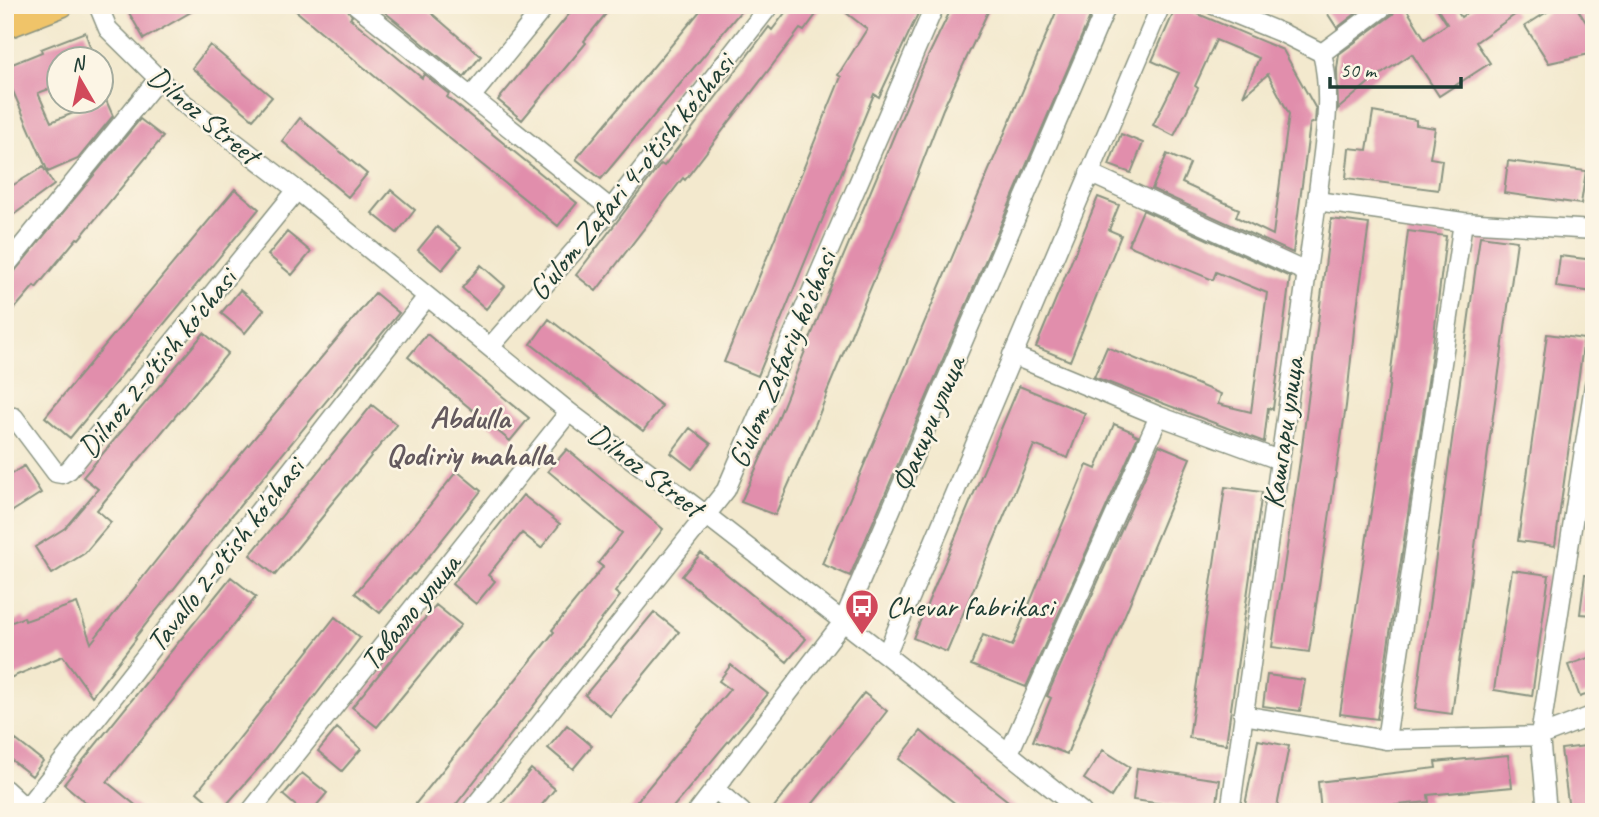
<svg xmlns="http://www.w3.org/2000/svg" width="1599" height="817" viewBox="0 0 1599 817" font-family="Caveat,sans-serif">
	<rect width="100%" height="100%" fill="#fcf5e5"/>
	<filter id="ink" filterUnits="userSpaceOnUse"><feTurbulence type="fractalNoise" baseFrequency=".0143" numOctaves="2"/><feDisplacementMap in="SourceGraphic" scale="14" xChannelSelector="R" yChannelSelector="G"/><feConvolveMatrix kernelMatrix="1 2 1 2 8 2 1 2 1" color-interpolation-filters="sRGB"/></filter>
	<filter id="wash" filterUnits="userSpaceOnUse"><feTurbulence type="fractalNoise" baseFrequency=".00686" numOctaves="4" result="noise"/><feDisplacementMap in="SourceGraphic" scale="28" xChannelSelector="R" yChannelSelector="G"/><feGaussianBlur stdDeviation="1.57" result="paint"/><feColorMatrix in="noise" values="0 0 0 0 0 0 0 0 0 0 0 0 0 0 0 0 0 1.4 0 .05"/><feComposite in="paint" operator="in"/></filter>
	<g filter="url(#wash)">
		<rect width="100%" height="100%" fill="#f3e9ce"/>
		<g id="blocks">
			<path fill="#e18eac" d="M137 5H203L144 39 128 11Z
				M289 5H345L352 16 350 18 422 78 424 74 449 94 447 97 577 203 558 226 433 125Z
				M376 5H422L481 56 464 77Z
				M561 5H613L584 41 586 43 522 120 498 100 570 13Z
				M705 5H746L601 179 576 159Z
				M791 5H823L804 31 800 29 685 180 683 178 596 291 576 275 661 164 664 166 769 27 772 30Z
				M836 5H922L879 97 874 94 758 376 724 362 841 77 838 75 867 29Z
				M953 5H991L943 109 911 192 826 394H827L815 425 775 515 741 502 775 426 833 281 921 71Z
				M1059 5H1095L850 576 822 564Z
				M1177 5 1283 50 1316 109 1315 122 1310 124 1293 253 1152 189 1167 154 1190 164 1182 183 1239 209 1236 217 1273 235 1289 114 1268 74 1243 96 1259 58 1216 40 1195 86 1198 88 1174 136 1153 125 1179 73 1152 61Z
				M1322 5H1367L1337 28Z
				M1397 5H1404L1425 39 1447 24 1435 5H1453L1461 17 1478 5H1510L1516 14 1476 42 1490 63 1439 96 1412 54 1372 80 1338 109 1337 69 1339 54 1393 14Z
				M1558 5H1575L1594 35V53L1549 63 1525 26Z
				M85 32 95 60H60V85L38 93 51 122 106 100 113 116 78 159 48 172 5 73V67L42 52 41 49Z
				M210 45 272 97 253 119 192 68Z
				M1373 112 1416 120V125L1435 128 1430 158 1442 160 1438 190 1346 178 1349 148 1367 150Z
				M300 118 367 174 348 197 282 141Z
				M140 119 163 137 79 239 77 238 36 288 34 286 5 320V283Z
				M1121 134 1143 143 1131 173 1109 165Z
				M1508 161 1586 171 1581 204 1504 193Z
				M43 167 54 185 5 221V190Z
				M235 189 259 209 70 438 45 417Z
				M391 190 415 210 397 233 372 213Z
				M1098 197 1119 205 1109 230 1121 235 1070 361 1036 347Z
				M1143 210 1290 277 1273 409 1268 408 1264 442 1094 377 1107 347 1221 394 1218 404 1251 412 1267 293 1216 272 1213 280 1128 245Z
				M1331 219 1369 224 1355 321 1346 406 1309 652 1272 647 1302 447Z
				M437 227 461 247 442 270 418 250Z
				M1408 231 1446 236 1429 375 1377 719 1340 714 1386 412Z
				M287 232 311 252 292 275 268 255Z
				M1480 236 1517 241 1452 714 1415 709Z
				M1560 256 1594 260V292L1556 287Z
				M481 265 505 286 486 309 462 288Z
				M240 290 264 310 245 333 221 313Z
				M375 293 399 313 233 514 135 638 136 639 92 696 63 656 5 680V625L24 617 25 621 77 603 91 643 217 483Z
				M549 319 662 406 643 431 531 344Z
				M204 333 228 353 97 510 111 522 85 553 52 574 35 547 65 528 98 489 83 477Z
				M427 334 529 418 510 441 408 357Z
				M1547 334 1584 339 1555 546 1518 541Z
				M1019 386 1085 413 1068 458 1034 445 947 652 913 638Z
				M372 405 397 425 327 509 328 510 275 575 250 555Z
				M1114 424 1133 432V434L1138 436 1026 687 971 665 983 635 1012 646 1087 465 1096 469Z
				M690 428 711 444 692 469 671 453Z
				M1159 445 1190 458 1067 754 1033 741 1051 698 1047 696Z
				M567 449 663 529 615 592 620 596 450 812H409L554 632 552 630 603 567 598 563 622 533 548 471Z
				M24 466 41 493 5 516V478Z
				M457 471 481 491 414 575 413 574 380 613 355 593 414 525Z
				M1225 487 1262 492 1226 744 1189 738Z
				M523 495 560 524 541 548 522 533 488 575 495 581 476 604 452 584Z
				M701 553 806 639 787 662 682 576Z
				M1512 570 1549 575 1532 696 1494 690Z
				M1585 575H1594V615L1580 614Z
				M231 577 256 597 107 782 144 812H97L64 784Z
				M436 605 461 625 377 727 352 707Z
				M654 612 679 632 610 716 585 695Z
				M335 617 360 638 264 762 220 812 197 792Z
				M1594 656V692L1580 697 1568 665Z
				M731 665 768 694 669 812H628L730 689 719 681Z
				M1267 675 1305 680 1300 711 1263 706Z
				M864 693 887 711 866 738 806 812H770Z
				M567 725 592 746 573 769 548 748Z
				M337 728 361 749 342 771 318 751Z
				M921 731 943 750 1022 812H966L928 782 899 759Z
				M16 740 43 761 32 776 5 755Z
				M1258 740 1289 746 1276 812 1244 810Z
				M1594 745V807L1569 810 1561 749Z
				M1103 750 1130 767 1111 797 1084 779Z
				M1508 755 1512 787 1428 795 1429 802 1321 812 1318 782 1436 768 1435 762Z
				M1137 768 1220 780 1216 811 1133 800Z
				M531 769 555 789 536 812H495Z
				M302 773 327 793 311 812H303L283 795Z"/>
		</g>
	</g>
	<g filter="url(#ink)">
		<use href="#blocks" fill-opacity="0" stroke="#899381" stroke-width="2"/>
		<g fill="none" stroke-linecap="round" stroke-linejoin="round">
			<g stroke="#899381" stroke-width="21">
				<path id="minor" d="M98 5 108 29 181 101 297 190 569 412 706 515 886 655 1082 812
					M356 5 611 209
					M1213 5 1284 34 1322 53
					M1322 53 1386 5
					M471 97 546 5
					M1089 173 1306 272
					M1317 201 1463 222 1594 230
					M5 267 158 79
					M490 347 611 209 770 5
					M1012 355 1159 416 1279 460
					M14 417 56 473 62 474 69 470 297 190
					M886 655 1161 5
					M1243 715 1386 740 1540 736 1594 715
					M1386 740 1463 222
					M1009 753 1159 416
					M5 789 30 812
					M715 789 742 812
					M23 812 426 298
					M250 812 569 412
					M470 812 726 490 935 5
					M697 812 843 622 1107 5
					M1230 812 1317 201C1322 153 1334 101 1322 53
					M1547 812 1540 736 1594 385"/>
			</g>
			<g stroke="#899381" stroke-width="26">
				<path id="major" d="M5 27 62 5"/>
			</g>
			<use href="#minor" stroke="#fff" stroke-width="18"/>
			<use href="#major" stroke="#f0c469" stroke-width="23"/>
		</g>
	</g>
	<defs>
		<g id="bus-pin" transform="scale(1.75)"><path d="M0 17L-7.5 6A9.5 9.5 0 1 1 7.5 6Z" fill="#d1495b" stroke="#fcf5e5"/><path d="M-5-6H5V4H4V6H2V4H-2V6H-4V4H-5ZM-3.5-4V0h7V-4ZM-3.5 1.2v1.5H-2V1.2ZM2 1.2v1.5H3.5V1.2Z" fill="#fff"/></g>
	</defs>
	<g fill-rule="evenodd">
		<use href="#bus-pin" x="862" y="606"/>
	</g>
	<g text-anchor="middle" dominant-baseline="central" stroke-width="5" stroke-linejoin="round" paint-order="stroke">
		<g font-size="30" fill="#1f3d34" stroke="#fcf5e5">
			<text transform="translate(204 115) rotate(40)">Dilnoz Street</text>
			<text transform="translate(631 177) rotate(-51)">G'ulom Zafari 4-o'tish ko'chasi</text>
			<text transform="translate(782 359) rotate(-67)">G'ulom Zafariy ko'chasi</text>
			<text transform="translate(157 363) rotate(-51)">Dilnoz 2-o'tish ko'chasi</text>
			<text transform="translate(928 424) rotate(-67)">Факири улица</text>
			<text transform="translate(1283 433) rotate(-82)">Кашгари улица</text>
			<text transform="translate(646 470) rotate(37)">Dilnoz Street</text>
			<text transform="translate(225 555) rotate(-52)">Tavallo 2-o'tish ko'chasi</text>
			<text transform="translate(410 612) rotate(-51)">Тавалло улица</text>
		</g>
		<g font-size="30" fill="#1f3d34" stroke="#fcf5e5" text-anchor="start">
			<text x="886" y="606">Chevar fabrikasi</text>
		</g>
		<g font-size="32" font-weight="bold" fill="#63595e" stroke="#fcf5e5">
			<text x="470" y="417">Abdulla<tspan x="470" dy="37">Qodiriy mahalla</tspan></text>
		</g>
	</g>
	<rect width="1599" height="817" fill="none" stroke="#fcf5e5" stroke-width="28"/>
	<g transform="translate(80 80) rotate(351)"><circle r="33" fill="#fcf5e5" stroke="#a4ab9e" stroke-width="2"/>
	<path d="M0-5L12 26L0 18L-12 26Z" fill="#d1495b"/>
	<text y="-10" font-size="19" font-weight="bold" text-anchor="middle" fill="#1f3d34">N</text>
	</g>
	<path d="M1330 77v10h131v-10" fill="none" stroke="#1f3d34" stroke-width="3.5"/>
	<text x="1340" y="77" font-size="21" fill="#1f3d34" stroke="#fcf5e5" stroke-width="5" paint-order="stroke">50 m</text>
</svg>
